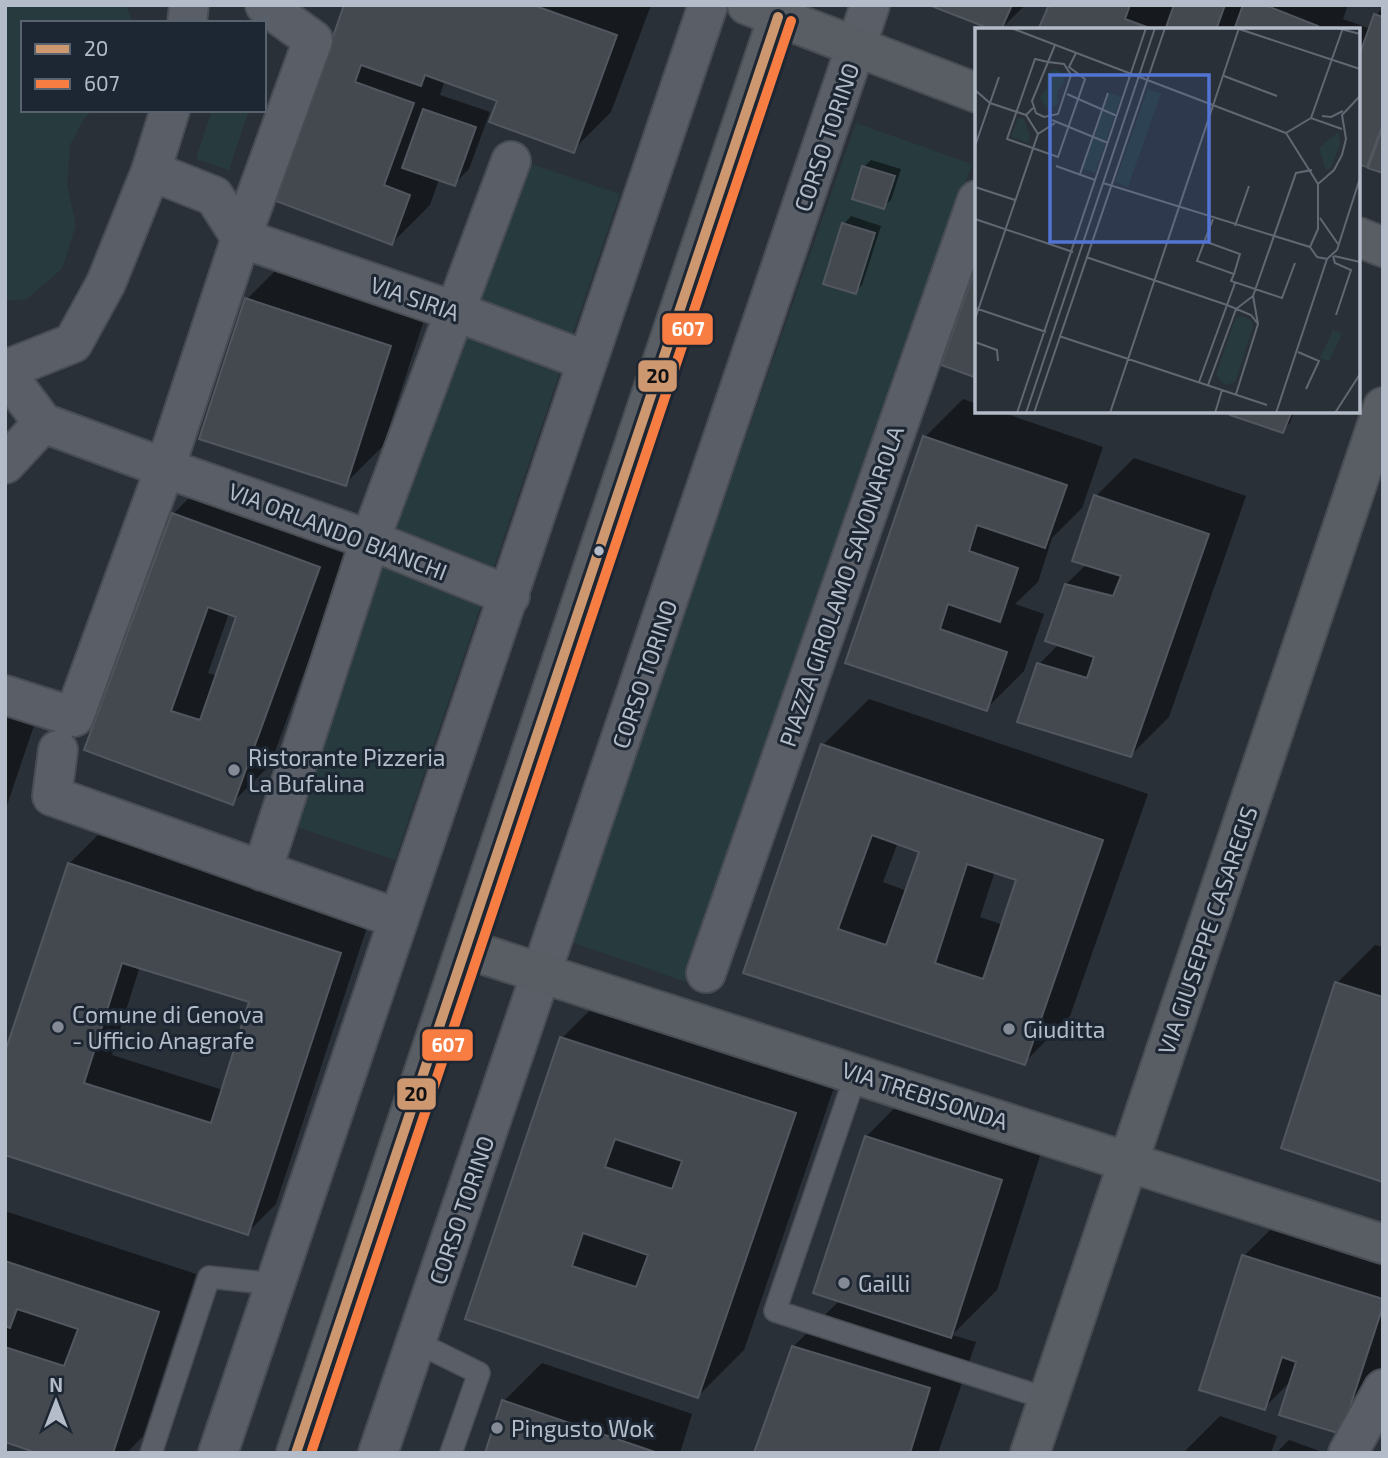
<svg xmlns="http://www.w3.org/2000/svg" width="1388" height="1458" viewBox="0 0 1388 1458" font-family="'Exo 2',sans-serif">
	<rect width="100%" height="100%" fill="#2a3038"/>
	<path fill="#273a3e" d="M5 5H126L133 23H23V110H94L85 117 70 145 67 185 76 225 62 269 27 299 5 301Z
		M212 110H249L229 170 196 159Z
		M856 123 972 164 686 982 569 941Z
		M522 161 620 194 395 860 294 826Z"/>
	<path fill="#0007" fill-rule="evenodd" d="M347 5H651L611 112 573 150 500 100 445 80 440 95 490 112 469 169 454 184 439 179 430 205 392 243 278 200Z
		M932 5H1025L1000 30Z
		M1051 5H1348L1343 19 1371 29 1376 15 1383 8V171L1373 160 1367 165 1358 162V30H1040Z
		M871 160 901 169 891 200 883 207 864 167Z
		M851 216 881 226 862 285 855 292 844 224Z
		M285 261 428 308 383 446 345 484 247 299Z
		M963 399 977 404V411H998L1103 447 1082 508 1052 538 1038 582 1015 604 1044 614 1024 671 986 709 848 662 925 437Z
		M1225 411H1294L1290 423 1282 431Z
		M1134 458 1246 496 1169 717 1131 755 1039 664 1059 644 1066 584 1087 564 1096 496Z
		M211 476 357 529 270 765 232 803 87 749 173 514ZM229 613 239 616 218 676 208 673Z
		M5 690 42 702 5 811Z
		M869 699 1148 794 1070 1016 1024 1063 745 972 823 745ZM898 842 921 851 907 891 883 882ZM995 871 1018 879 1003 925 980 917Z
		M98 835 368 924 276 1204 247 1233 5 1153 69 864ZM140 966 251 1001 223 1090 112 1055Z
		M1375 945 1383 947V1180L1337 983Z
		M608 992 841 1067 744 1350 698 1396 467 1318 562 1038Z
		M912 1090 1047 1134 997 1290 952 1335 976 1342 938 1453H756L793 1347 840 1300 866 1137Z
		M5 1211 196 1274 143 1436 127 1453H42L5 1440Z
		M1282 1218 1383 1250V1382L1341 1432 1291 1381 1264 1408 1244 1256Z
		M542 1363 692 1414 680 1453H487L504 1401Z
		M1220 1416 1277 1436 1271 1453H1183Z
		M1289 1440 1325 1453H1276Z"/>
	<path fill="#444950" stroke="#52575f" stroke-width="2" fill-rule="evenodd" d="M344 5H533L617 35 574 153 489 122 497 101 425 75 421 86 361 65 355 82 414 103 384 185 410 195 392 245 276 201Z
		M929 5H1012L1001 30H993Z
		M1049 5H1130L1125 19 1155 30H1038Z
		M1174 5H1225L1216 30H1165Z
		M1243 5H1265L1318 26 1316 30H1234Z
		M1374 14 1383 17V124L1367 167 1358 164V59Z
		M423 109 476 127 455 186 402 168Z
		M1383 126V173L1368 168Z
		M862 166 895 176 884 209 852 199Z
		M842 223 875 233 856 294 823 284Z
		M977 263V378L941 365Z
		M245 298 391 346 346 486 199 439Z
		M1231 411H1292L1283 433 1230 415Z
		M923 436 1067 485 1045 548 977 525 969 551 1018 568 1000 622 948 604 940 629 1007 652 987 711 845 663Z
		M1094 495 1209 534 1131 757 1017 722 1037 663 1087 678 1094 657 1045 641 1065 584 1113 596 1121 576 1072 561Z
		M172 513 320 567 233 805 84 750ZM208 607 236 617 200 720 171 711Z
		M821 744 1103 840 1025 1065 743 973ZM872 835 919 852 886 945 838 929ZM967 864 1016 880 983 979 935 963Z
		M68 863 341 953 248 1235 5 1155V1052ZM122 963 249 1002 211 1123 84 1083Z
		M1335 982 1383 997V1182L1281 1148Z
		M560 1037 796 1113 698 1398 465 1319ZM615 1139 682 1161 672 1189 605 1167ZM583 1233 648 1255 636 1287 572 1266Z
		M865 1136 1002 1180 951 1338 813 1293Z
		M1242 1255 1383 1299V1306L1341 1434 1279 1415 1296 1362 1282 1357 1265 1410 1199 1390Z
		M5 1261 159 1312 113 1453H37L5 1442V1347L64 1366 78 1329 17 1309 10 1328 5 1326Z
		M792 1346 930 1388 910 1453H754Z
		M502 1400 655 1452V1453H485Z"/>
	<g fill="none" stroke-linecap="round" stroke-linejoin="round">
		<g stroke="#484c53" stroke-width="24">
			<path id="lane" d="M856 1074 775 1311 1048 1399
				M416 1342 479 1373 451 1453
				M151 1453 209 1277 274 1284"/>
		</g>
		<g stroke="#484c53" stroke-width="42">
			<path id="street" d="M187 23 189 5
				M151 171 214 196 241 238
				M241 238 454 311 587 361
				M5 370 73 343 106 283 151 171 170 110
				M5 372 43 423 165 468 370 540 510 596
				M5 464 43 423
				M5 695 74 717 165 468 241 238 313 40 265 5
				M58 750 52 796 399 919
				M262 871 370 540 511 161
				M706 973 977 200
				M218 1453 708 5
				M378 1453 870 5
				M1348 1453 1383 1389"/>
		</g>
		<g stroke="#484c53" stroke-width="42">
			<path id="secondary" d="M747 5 977 93
				M1358 237 1383 247
				M466 949 1383 1244
				M296 1453 782 5
				M1030 1453 1383 407"/>
		</g>
		<use href="#lane" stroke="#5a5e66" stroke-width="21"/>
		<use href="#street" stroke="#5a5e66" stroke-width="38"/>
		<use href="#secondary" stroke="#595d64" stroke-width="38"/>
		<g stroke="#1d2633" stroke-width="16">
			<path id="bus-1" d="M296 1453 778 17"/>
		</g>
		<g stroke="#1d2633" stroke-width="16">
			<path id="bus-2" d="M311 1453 791 21"/>
		</g>
		<use href="#bus-1" stroke="#cd976f" stroke-width="10"/>
		<use href="#bus-2" stroke="#f77d43" stroke-width="10"/>
	</g>
	<circle fill="#b4bcc9" stroke="#1d2633" stroke-width="2.5" cx="599" cy="551" r="6"/>
	<g fill="#848b96" stroke="#1d2633" stroke-width="2.5">
		<circle cx="234" cy="770" r="7"/>
		<circle cx="58" cy="1027" r="7"/>
		<circle cx="1009" cy="1029" r="7"/>
		<circle cx="844" cy="1283" r="7"/>
		<circle cx="497" cy="1428" r="7"/>
	</g>
	<g text-anchor="middle" dominant-baseline="central" stroke-width="6" stroke-linejoin="round" paint-order="stroke">
		<g font-size="23" fill="#b4bcc9" stroke="#1d2633">
			<text transform="translate(826 137) rotate(-71)">CORSO TORINO</text>
			<text transform="translate(415 298) rotate(19)">VIA SIRIA</text>
			<text transform="translate(338 531) rotate(21)">VIA ORLANDO BIANCHI</text>
			<text transform="translate(841 586) rotate(-71)">PIAZZA GIROLAMO SAVONAROLA</text>
			<text transform="translate(644 674) rotate(-71)">CORSO TORINO</text>
			<text transform="translate(1207 930) rotate(-71)">VIA GIUSEPPE CASAREGIS</text>
			<text transform="translate(925 1095) rotate(18)">VIA TREBISONDA</text>
			<text transform="translate(461 1210) rotate(-71)">CORSO TORINO</text>
		</g>
		<g font-size="23" fill="#b4bcc9" stroke="#1d2633" text-anchor="start">
			<text x="248" y="757">Ristorante Pizzeria<tspan x="248" dy="26">La Bufalina</tspan></text>
			<text x="72" y="1014">Comune di Genova<tspan x="72" dy="26">- Ufficio Anagrafe</tspan></text>
			<text x="1023" y="1029">Giuditta</text>
			<text x="858" y="1283">Gailli</text>
			<text x="511" y="1428">Pingusto Wok</text>
		</g>
	</g>
	<g transform="translate(975 28)">
		<rect width="385" height="385" fill="#2a3038"/>
		<path d="M79 41 88 45 90 54 83 63 82 77 72 81 65 69 72 60V46ZM173 61 186 65 153 159 140 154ZM134 65 146 69 120 145 108 141ZM43 90 49 91 55 108 53 115 36 109ZM363 104 365 116 356 140 351 142 344 120ZM266 288 276 292 278 299 260 354 250 357 241 347 260 291ZM358 302 367 306 354 333 345 330Z" fill="#273a3e"/>
		<path fill="none" stroke="#616872" stroke-width="2" d="M36 0 311 105 343 156V201L335 219 342 229 352 231 362 222 385 150M362 0 385 6M264 1 385 41M80 17 73 34 60 31 32 111 83 129 110 51 94 39 101 25M73 34 89 36 96 47 83 86 69 89 61 85 57 73ZM249 48 302 68M0 62 15 75 51 87 58 80M92 66 142 88M51 87 63 106M347 88 356 89 368 83M336 90 368 0M77 92 133 115M311 105 336 90 367 101M0 118 24 49M81 138 120 152M105 146 133 65M128 155 335 219M343 156 359 142 367 127 371 111 367 87 385 68M0 159 40 172M345 190 363 216M0 191 98 224M238 191 222 233 259 246 256 253 307 270 320 235M260 198 274 158M229 213 265 226 259 246M358 228 360 235 376 242 361 287M359 228 385 234M111 229 252 277 276 287 283 296M0 280 71 304M0 291 63 106 80 95M84 308 292 377M0 314 22 322 23 333M323 324 344 333 331 361M224 354 260 255M233 357 261 281 278 268 321 145 337 142M261 366 283 296 278 268M42 385 171 0M51 385 180 0M59 385 190 0M135 385 264 0M240 385 247 362M301 385 352 231M360 385 385 346"/>
		<path fill="#5274d3" fill-opacity="0.15" stroke="#5274d3" stroke-width="3.5" d="M75 47H234V214H75Z"/>
		<rect width="385" height="385" fill="none" stroke="#b4bcc9" stroke-width="3.5"/>
	</g>
	<g stroke="#1d2633" stroke-width="2.5">
		<rect x="661" y="312" width="53" height="34" rx="7" fill="#f77d43"/>
		<rect x="637" y="359" width="41" height="34" rx="7" fill="#cd976f"/>
		<rect x="421" y="1028" width="53" height="34" rx="7" fill="#f77d43"/>
		<rect x="396" y="1077" width="41" height="34" rx="7" fill="#cd976f"/>
	</g>
	<g font-size="19" text-anchor="middle" font-weight="bold" fill="#fff">
		<text x="688" y="336">607</text>
		<text x="448" y="1052">607</text>
	</g>
	<g font-size="19" text-anchor="middle" font-weight="bold" fill="#111">
		<text x="658" y="383">20</text>
		<text x="416" y="1101">20</text>
	</g>
	<rect width="1388" height="1458" fill="none" stroke="#b4bcc9" stroke-width="14"/>
	<rect x="21" y="21" width="245" height="91" fill="#1d2633" stroke="#59626f" stroke-width="2"/>
	<rect x="35" y="44" width="35" height="10" fill="#cd976f" stroke="#59626f" stroke-width="2"/>
	<text x="84" y="56" font-size="21" fill="#b4bcc9">20</text>
	<rect x="35" y="79" width="35" height="10" fill="#f77d43" stroke="#59626f" stroke-width="2"/>
	<text x="84" y="91" font-size="21" fill="#b4bcc9">607</text>
	<g transform="translate(56 1402)" stroke="#1d2633" stroke-width="5" paint-order="stroke">
	<path d="M0-5L12 26L0 18L-12 26Z" fill="#b4bcc9"/>
	<text y="-10" font-size="19" font-weight="bold" text-anchor="middle" fill="#b4bcc9">N</text>
	</g>
</svg>
